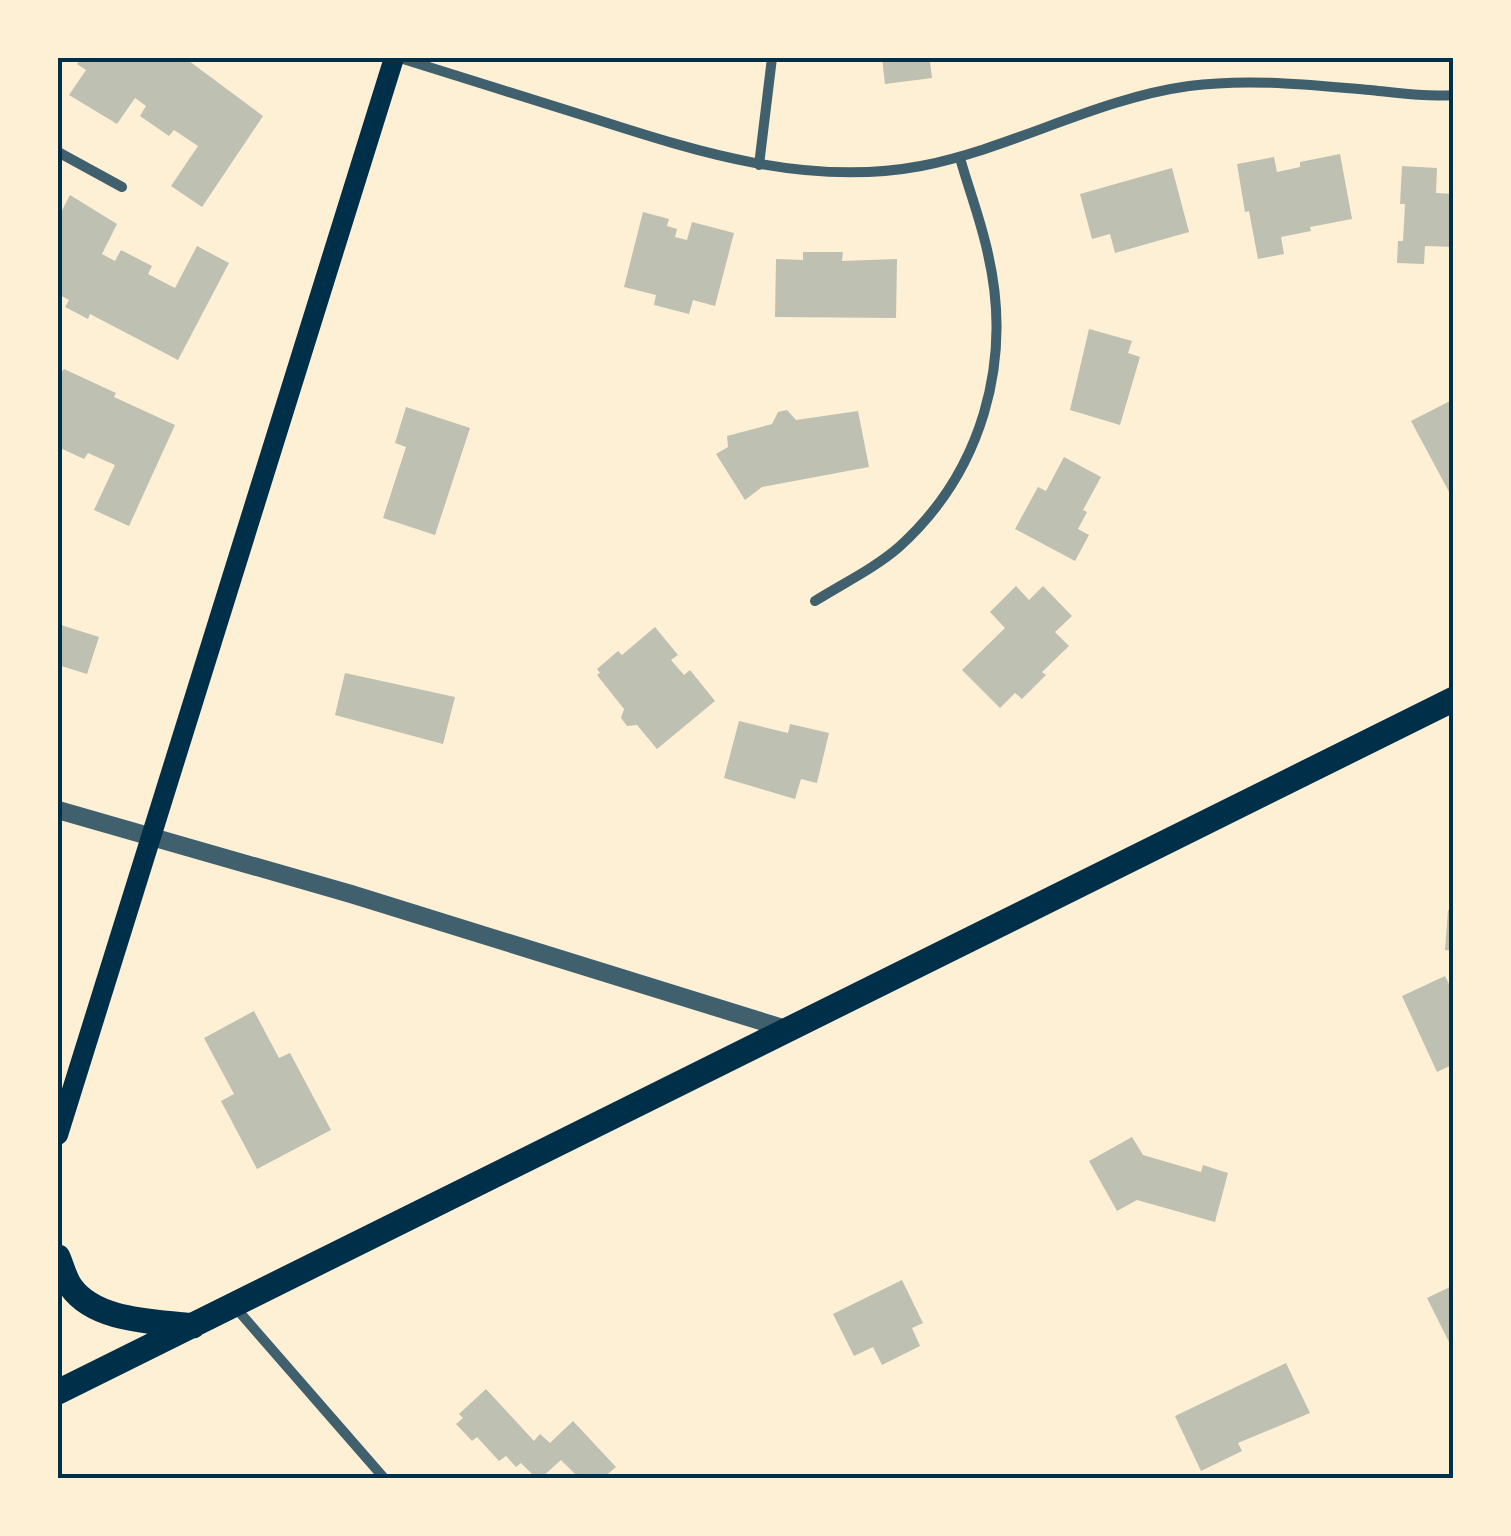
<svg xmlns="http://www.w3.org/2000/svg" width="1511" height="1536" viewBox="0 0 1511 1536" font-family="'Work Sans',sans-serif">
	<rect width="100%" height="100%" fill="#fdf0d5"/>
	<path fill="#bec0b2" d="M81 58H185L263 116 202 207 171 186 198 146 174 130 169 136 140 116 146 106 135 98 117 124 69 95 86 70 77 64Z
		M882 58H933L934 62H930L932 78 885 84Z
		M1340 154 1352 219 1310 227 1311 231 1281 237 1284 254 1258 259 1249 211 1245 212 1237 164 1274 157 1277 172 1300 167V162Z
		M1402 166 1437 168 1436 193 1454 194V247L1425 246 1424 264 1397 263 1398 241H1403L1405 204H1400Z
		M1172 168 1189 232 1115 253 1110 234 1092 239 1080 194Z
		M70 195 117 224 102 254 115 261 121 250 152 266 148 274 175 288 197 246 229 263 178 360 90 314 88 319 65 307 69 300 58 294V218Z
		M643 212 669 219 667 226 677 229 675 237 687 240 692 222 734 233 715 306 693 300 689 314 654 305 656 295 624 287Z
		M803 252H843L842 261 897 259 896 318 775 317 776 259 803 260Z
		M1089 329 1132 341 1128 353 1140 357 1120 425 1070 410Z
		M64 369 116 393 114 397 175 425 129 526 94 510 115 465 88 453 84 459 58 447V371L61 373Z
		M1454 399V501L1411 421Z
		M406 407 470 428 435 535 383 518 406 447 395 443Z
		M787 410 796 420 858 411 869 467 762 487 745 500 716 454 728 447 727 436 772 424 778 412Z
		M1064 457 1101 477 1083 510 1087 512 1078 529 1089 535 1075 561 1015 529 1038 487 1046 491Z
		M1016 586 1029 600 1043 586 1072 616 1055 632 1069 646 1042 672 1046 675 1022 699 1015 693 1000 708 962 670 1005 628 990 612Z
		M58 624 99 637 87 674 58 665Z
		M655 627 678 655 671 660 684 675 690 670 715 701 657 749 637 725 627 726 621 718 624 709 597 675 600 673 597 669 618 651 622 655Z
		M345 673 455 697 443 744 335 715Z
		M739 721 788 733 790 724 829 733 817 783 801 779 795 799 724 778Z
		M1448 910H1454V951L1445 950Z
		M1445 976 1454 994V1064L1437 1072 1402 996Z
		M254 1011 279 1058 290 1053 331 1130 257 1169 221 1101 234 1094 204 1038Z
		M1132 1137 1143 1155 1201 1172 1203 1165 1228 1173 1215 1222 1137 1200 1117 1211 1089 1161Z
		M902 1280 923 1323 912 1328 920 1346 882 1365 873 1347 854 1356 833 1314Z
		M1454 1285V1342L1450 1344 1427 1298Z
		M1286 1363 1310 1413 1238 1443 1242 1451 1201 1471 1175 1416Z
		M486 1389 534 1441 540 1434 550 1443 573 1421 616 1467 603 1478H579L561 1460 541 1478H536L521 1463 516 1467 506 1456 499 1461 477 1437 472 1441 456 1424 463 1418 459 1414Z"/>
	<g fill="none" stroke-linecap="round" stroke-linejoin="round">
		<path stroke="#3f606c" stroke-width="10" d="M400 58C465 78 530 99 595 119 701 153 809 187 921 166 1013 148 1095 99 1189 86 1249 78 1310 85 1370 90 1398 93 1426 97 1454 95
			M58 152 122 187
			M759 165 772 58
			M815 601C842 584 875 568 899 547 982 472 1013 362 988 254 981 221 969 190 960 158
			M235 1307 384 1478"/>
		<path stroke="#3f606c" stroke-width="18" d="M58 810 351 894 786 1029"/>
		<path stroke="#003049" stroke-width="20" d="M58 1135 394 58"/>
		<path stroke="#003049" stroke-width="25" d="M58 1257C62 1266 65 1279 71 1287 96 1322 155 1321 193 1326
			M58 1392 1454 699"/>
	</g>
	<rect width="1511" height="1536" fill="none" stroke="#fdf0d5" stroke-width="120"/>
	<rect x="60" y="60" width="1391" height="1416" fill="none" stroke="#003049" stroke-width="4"/>
</svg>
